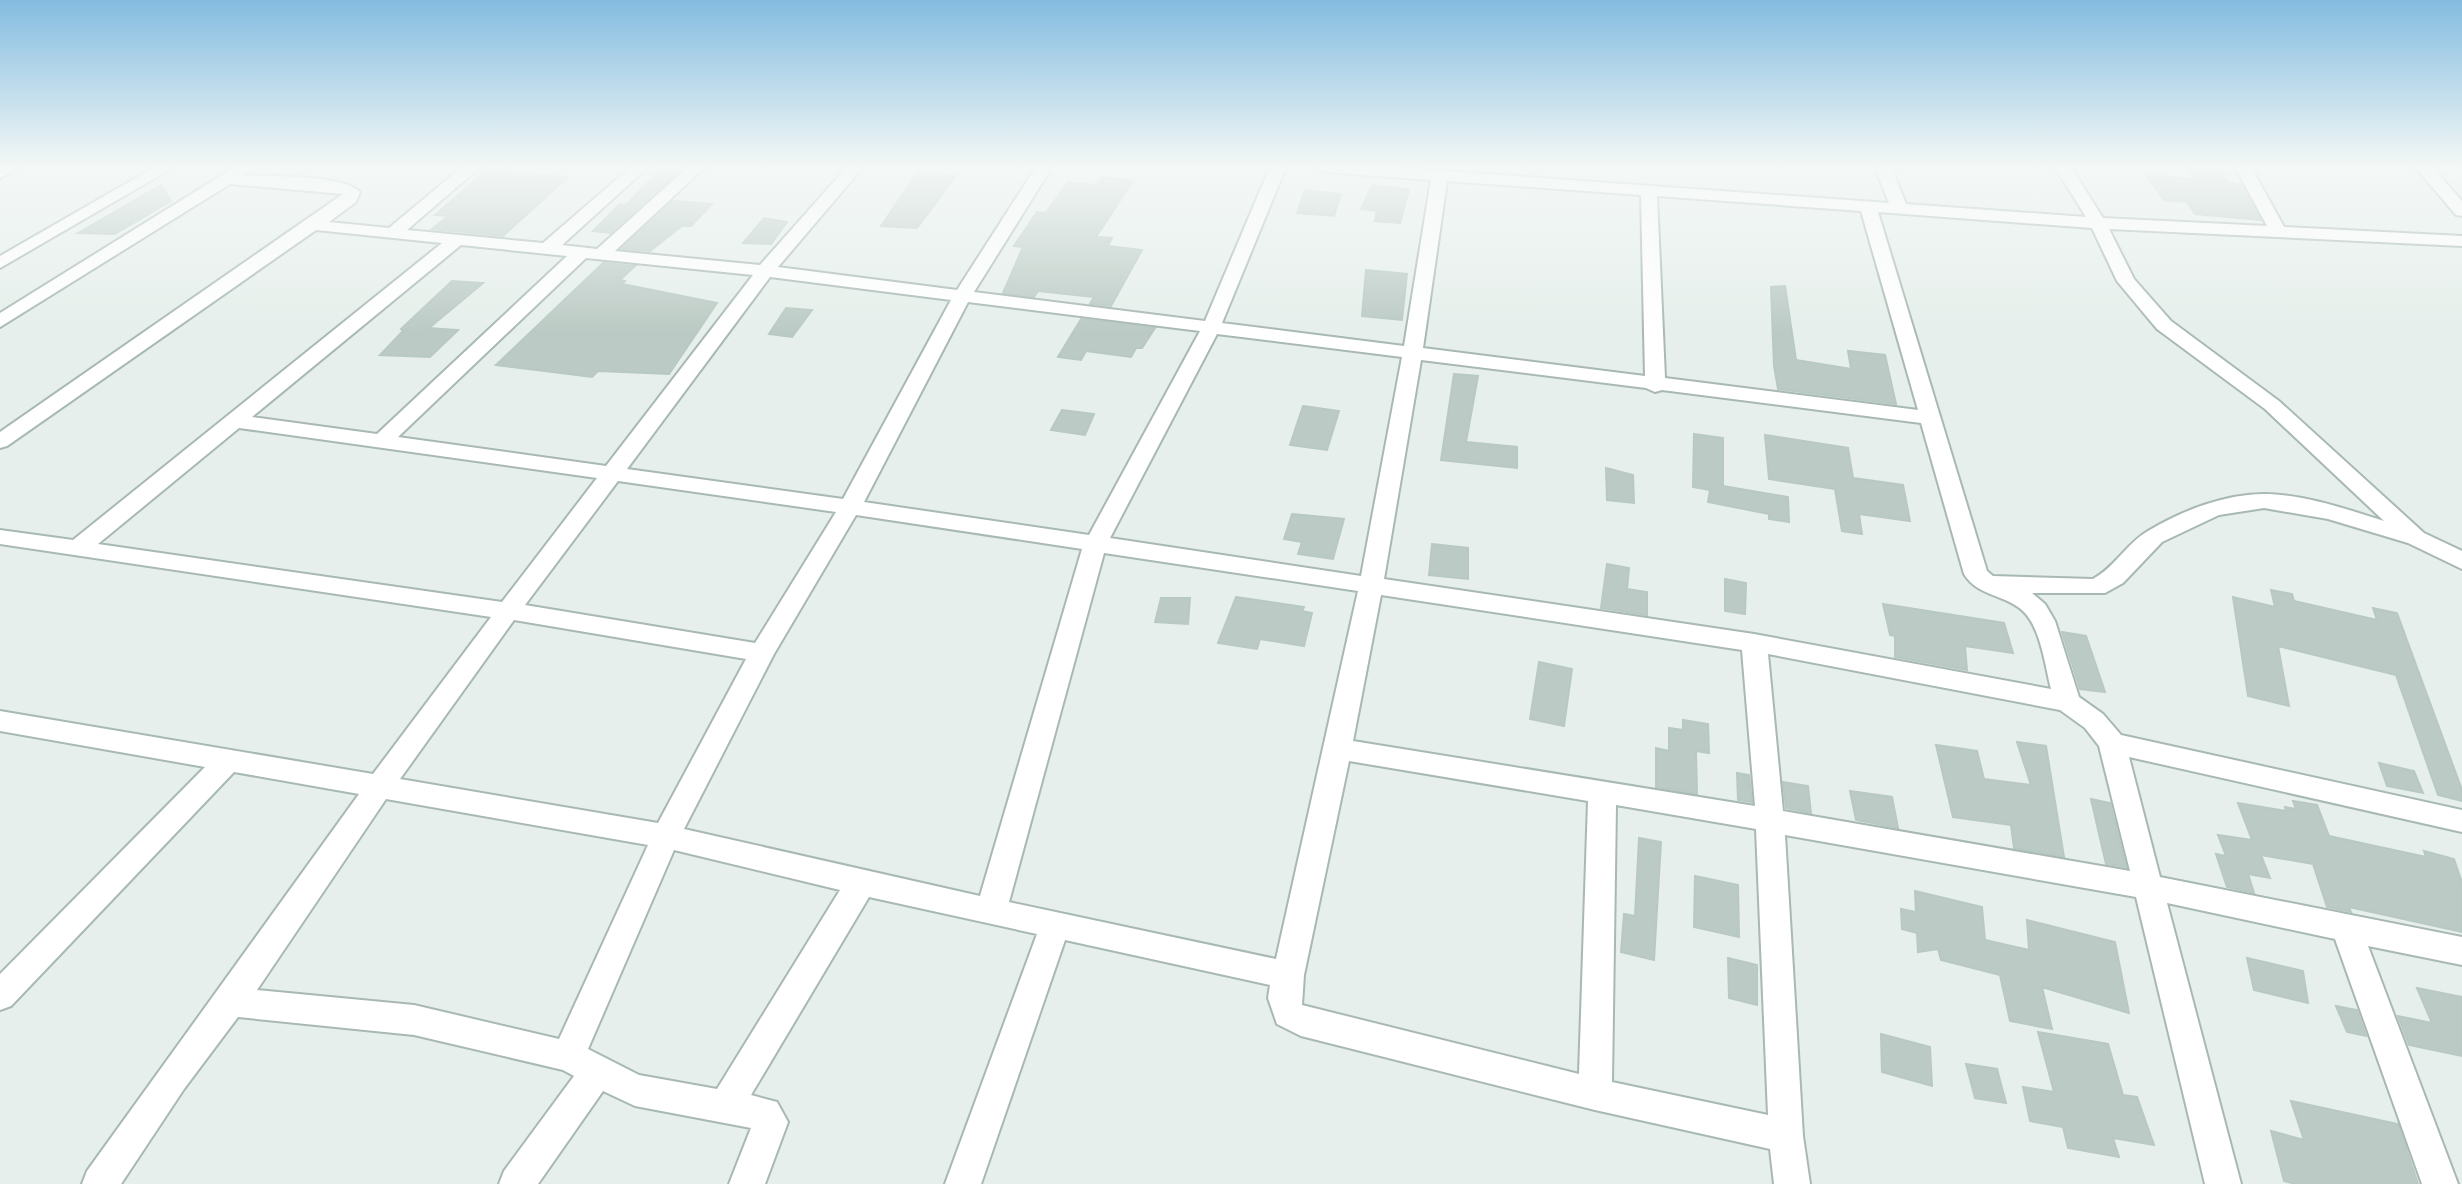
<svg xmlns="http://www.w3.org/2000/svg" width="2462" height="1184" viewBox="0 0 2462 1184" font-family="'Public Sans',sans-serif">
	<rect width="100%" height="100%" fill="#e6efeb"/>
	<path fill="#bbcac4" stroke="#b8c9c2" stroke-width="2" d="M2187 168 2223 172 2229 183 2241 185 2261 220 2195 214 2187 202 2164 200 2146 175 2193 179Z
		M487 170 568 177 503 236 432 229 448 216 435 215Z
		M660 170 679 171 610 233 593 231 620 204 626 205Z
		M918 172 956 176 917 228 881 226Z
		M1102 177 1133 181 1096 237 1112 238 1108 246 1142 250 1111 306 1090 304 1094 297 1038 291 1034 297 1003 293 1023 247 1014 246 1037 212 1046 213 1068 182 1096 185Z
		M161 185 171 201 115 234 78 233Z
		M1372 185 1409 189 1400 223 1375 221 1377 211 1361 209Z
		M1305 190 1341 194 1334 216 1297 213Z
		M673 201 712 204 691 226H682L650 251 622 249Z
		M764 218 787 222 771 244 743 243Z
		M603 263 635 266 620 280 625 281 622 284 717 303 669 374 598 371 592 377 496 365Z
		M1366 270 1407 274 1402 320 1362 316Z
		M452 281 483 283 429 328 458 330 430 357 380 355 403 331 401 329Z
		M1785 286 1796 360 1851 369 1848 351 1885 355 1896 404 1778 389 1774 366 1771 287Z
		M786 308 812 310 792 337 769 334Z
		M1081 319 1155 328 1142 348H1136L1131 357 1086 351 1081 360 1058 357Z
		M1454 374 1478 376 1466 442 1517 447V468L1441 460Z
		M1303 406 1339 411 1327 450 1290 445Z
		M1062 410 1094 414 1085 435 1051 430Z
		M1694 434 1723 438V486L1788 497 1789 522 1769 519V514L1708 502 1710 490 1693 487Z
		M1765 435 1848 448 1853 478 1903 485 1910 521 1859 514 1862 534 1842 531 1835 489 1769 479Z
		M1606 468 1633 475 1634 503 1607 500Z
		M1292 514 1344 519 1333 559 1298 554 1302 542 1284 539Z
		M1432 544 1468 548V579L1429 575Z
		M1607 564 1629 568 1627 589 1647 592V615L1601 608Z
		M1725 579 1746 583 1745 614 1725 611Z
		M2271 590 2292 594 2294 601 2377 620 2373 608 2397 613 2462 790V801L2438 795 2396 675 2278 646 2289 706 2248 696 2233 597 2275 607Z
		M1236 597 1304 607 1302 611 1312 613 1304 646 1260 639 1257 649 1218 643Z
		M1161 598H1190L1188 624 1155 622Z
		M1883 604 2004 623 2013 653 1965 646 1967 670 1895 657V636L1890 635Z
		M2062 632 2086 636 2105 692 2080 689Z
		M1539 662 1572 669 1564 726 1530 719Z
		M1683 720 1708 724 1709 753 1696 751 1697 794 1656 787V748L1669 751V728L1683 730Z
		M2017 742 2046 746 2064 857 2014 848 2011 825 1953 817 1936 745 1977 751 1984 779 2031 785Z
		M2379 763 2414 771 2423 793 2387 786Z
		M1737 773 1749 775 1752 802 1738 800Z
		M1783 782 1808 786 1811 813 1786 808Z
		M1850 791 1892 797 1898 828 1856 820Z
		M2091 799 2110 803 2126 867 2106 864Z
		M2293 801 2317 805 2329 836 2426 857 2424 851 2454 859 2462 883V932L2349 907 2351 912 2327 907 2313 864 2261 855 2270 878 2248 874 2254 893 2227 887 2216 854 2226 856 2218 835 2252 840 2238 803 2286 811 2285 807 2296 809Z
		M1639 838 1661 842 1654 960 1621 952 1624 914 1635 916Z
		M1695 876 1738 885 1739 937 1694 927Z
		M1915 891 1982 907 1985 940 2029 950 2027 920 2115 942 2129 1013 2042 987 2052 1029 2010 1021 2000 975 1941 960 1938 949 1918 952 1917 933 1902 929 1901 909 1916 912Z
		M1728 958 1757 965V1005L1729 998Z
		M2247 958 2303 971 2308 1003 2254 990Z
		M2417 988 2462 997V1056L2409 1045 2398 1016 2432 1023Z
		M2336 1006 2357 1010 2366 1036 2347 1032Z
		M2038 1032 2108 1044 2123 1095 2137 1097 2154 1145 2113 1138 2119 1157 2068 1148 2063 1127 2030 1121 2023 1087 2054 1092Z
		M1881 1034 1930 1047 1932 1086 1882 1072Z
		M1966 1064 1997 1069 2006 1103 1975 1098Z
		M2291 1101 2398 1124 2418 1184H2296L2284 1181 2271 1131 2304 1140Z"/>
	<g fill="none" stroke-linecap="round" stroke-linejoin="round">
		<g stroke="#a8b8b2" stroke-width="4">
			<path id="minor" d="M0 167H20L0 178Z
				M155 167H174L0 268V256Z
				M235 167H247L249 170 243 175C271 177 341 174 360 192L356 202 329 222 389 228 462 167H480L407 230 543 243 631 167H648L562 245 597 249 688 167H705L615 251 760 265 847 167H863L778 267 957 290 1036 167H1052L974 292 1205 321 1270 167H1286L1222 323 1404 346 1431 180 1325 172 1317 167H1390L1889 203 1875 167H1891L1906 204 2086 217 2055 167H2071L2103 218 2267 226 2235 167H2251L2284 227 2462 236V246L2109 229 2134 279 2171 321 2279 401 2424 533 2462 551V569L2408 543 2328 519 2264 508 2219 515 2162 542 2123 583 2105 593H2032L2045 604 2055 621 2079 697 2103 714 2121 735 2462 810V832L2129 757 2160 877 2462 937V965L2368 946 2458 1184H2422L2335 939 2167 903 2241 1184H2205L2136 897 1785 835 1803 1136 1810 1184H1774L1770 1149 1595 1110 1301 1036 1277 1024 1268 998 1270 985 1065 940 981 1184H945L1037 934 869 897 751 1095 777 1102 788 1122 765 1184H729L751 1128 635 1106 603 1091 538 1184H499L504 1171 574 1076 563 1070 414 1035 238 1017 184 1089 121 1184H82L87 1171 359 794 234 772 11 1006 0 1010V974L205 767 0 731V711L373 774 491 617 0 544V530L73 540 442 243 316 230 7 446 0 448V432L343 194 230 184 0 327V313ZM1447 181 1641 195 1645 376 1423 348ZM1657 196 1861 211 1918 410 1665 378ZM1878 212 2092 228 2117 281 2157 329 2265 409 2384 521C2346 509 2304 494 2264 494 2225 494 2181 511 2148 531 2127 543 2115 567 2093 579L1993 576 1987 571ZM461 245 567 256 377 434 252 417ZM586 258 753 275 606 466 398 437ZM770 277 951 300 843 499 627 469ZM968 302 1200 331 1089 535 864 502ZM1217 334 1402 357 1361 576 1110 538ZM1421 360 1646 388 1655 392 1662 390 1921 423 1964 574C1978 597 2005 594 2023 611 2041 628 2045 666 2051 689L1754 634 1384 579ZM239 428 597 478 502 602 98 544ZM618 481 836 512 755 643 525 605ZM856 515 1082 549 980 896 684 829 774 654ZM1104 553 1358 591 1276 959 1009 902ZM1381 595 1742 650 1755 806 1353 741ZM514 620 746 659 658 823 400 779ZM1768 654 2060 710 2085 728 2099 746 2130 871 1783 811ZM1349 761 1588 801 1579 1074 1302 1005 1304 975ZM386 799 648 845 559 1039 414 1005 257 990ZM1616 805 1756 829 1768 1115 1612 1082ZM674 850 840 890 717 1089 639 1075 588 1049Z
				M2415 167H2432L2462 201V216L2456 215Z"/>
		</g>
		<use href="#minor" fill="#fff" fill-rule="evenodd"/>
	</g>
	<linearGradient id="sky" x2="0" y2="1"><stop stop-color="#84bce0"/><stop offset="0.5" stop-color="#f4f8f6"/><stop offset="1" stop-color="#f4f8f6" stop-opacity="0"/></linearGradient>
	<rect width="2462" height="333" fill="url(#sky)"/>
</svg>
